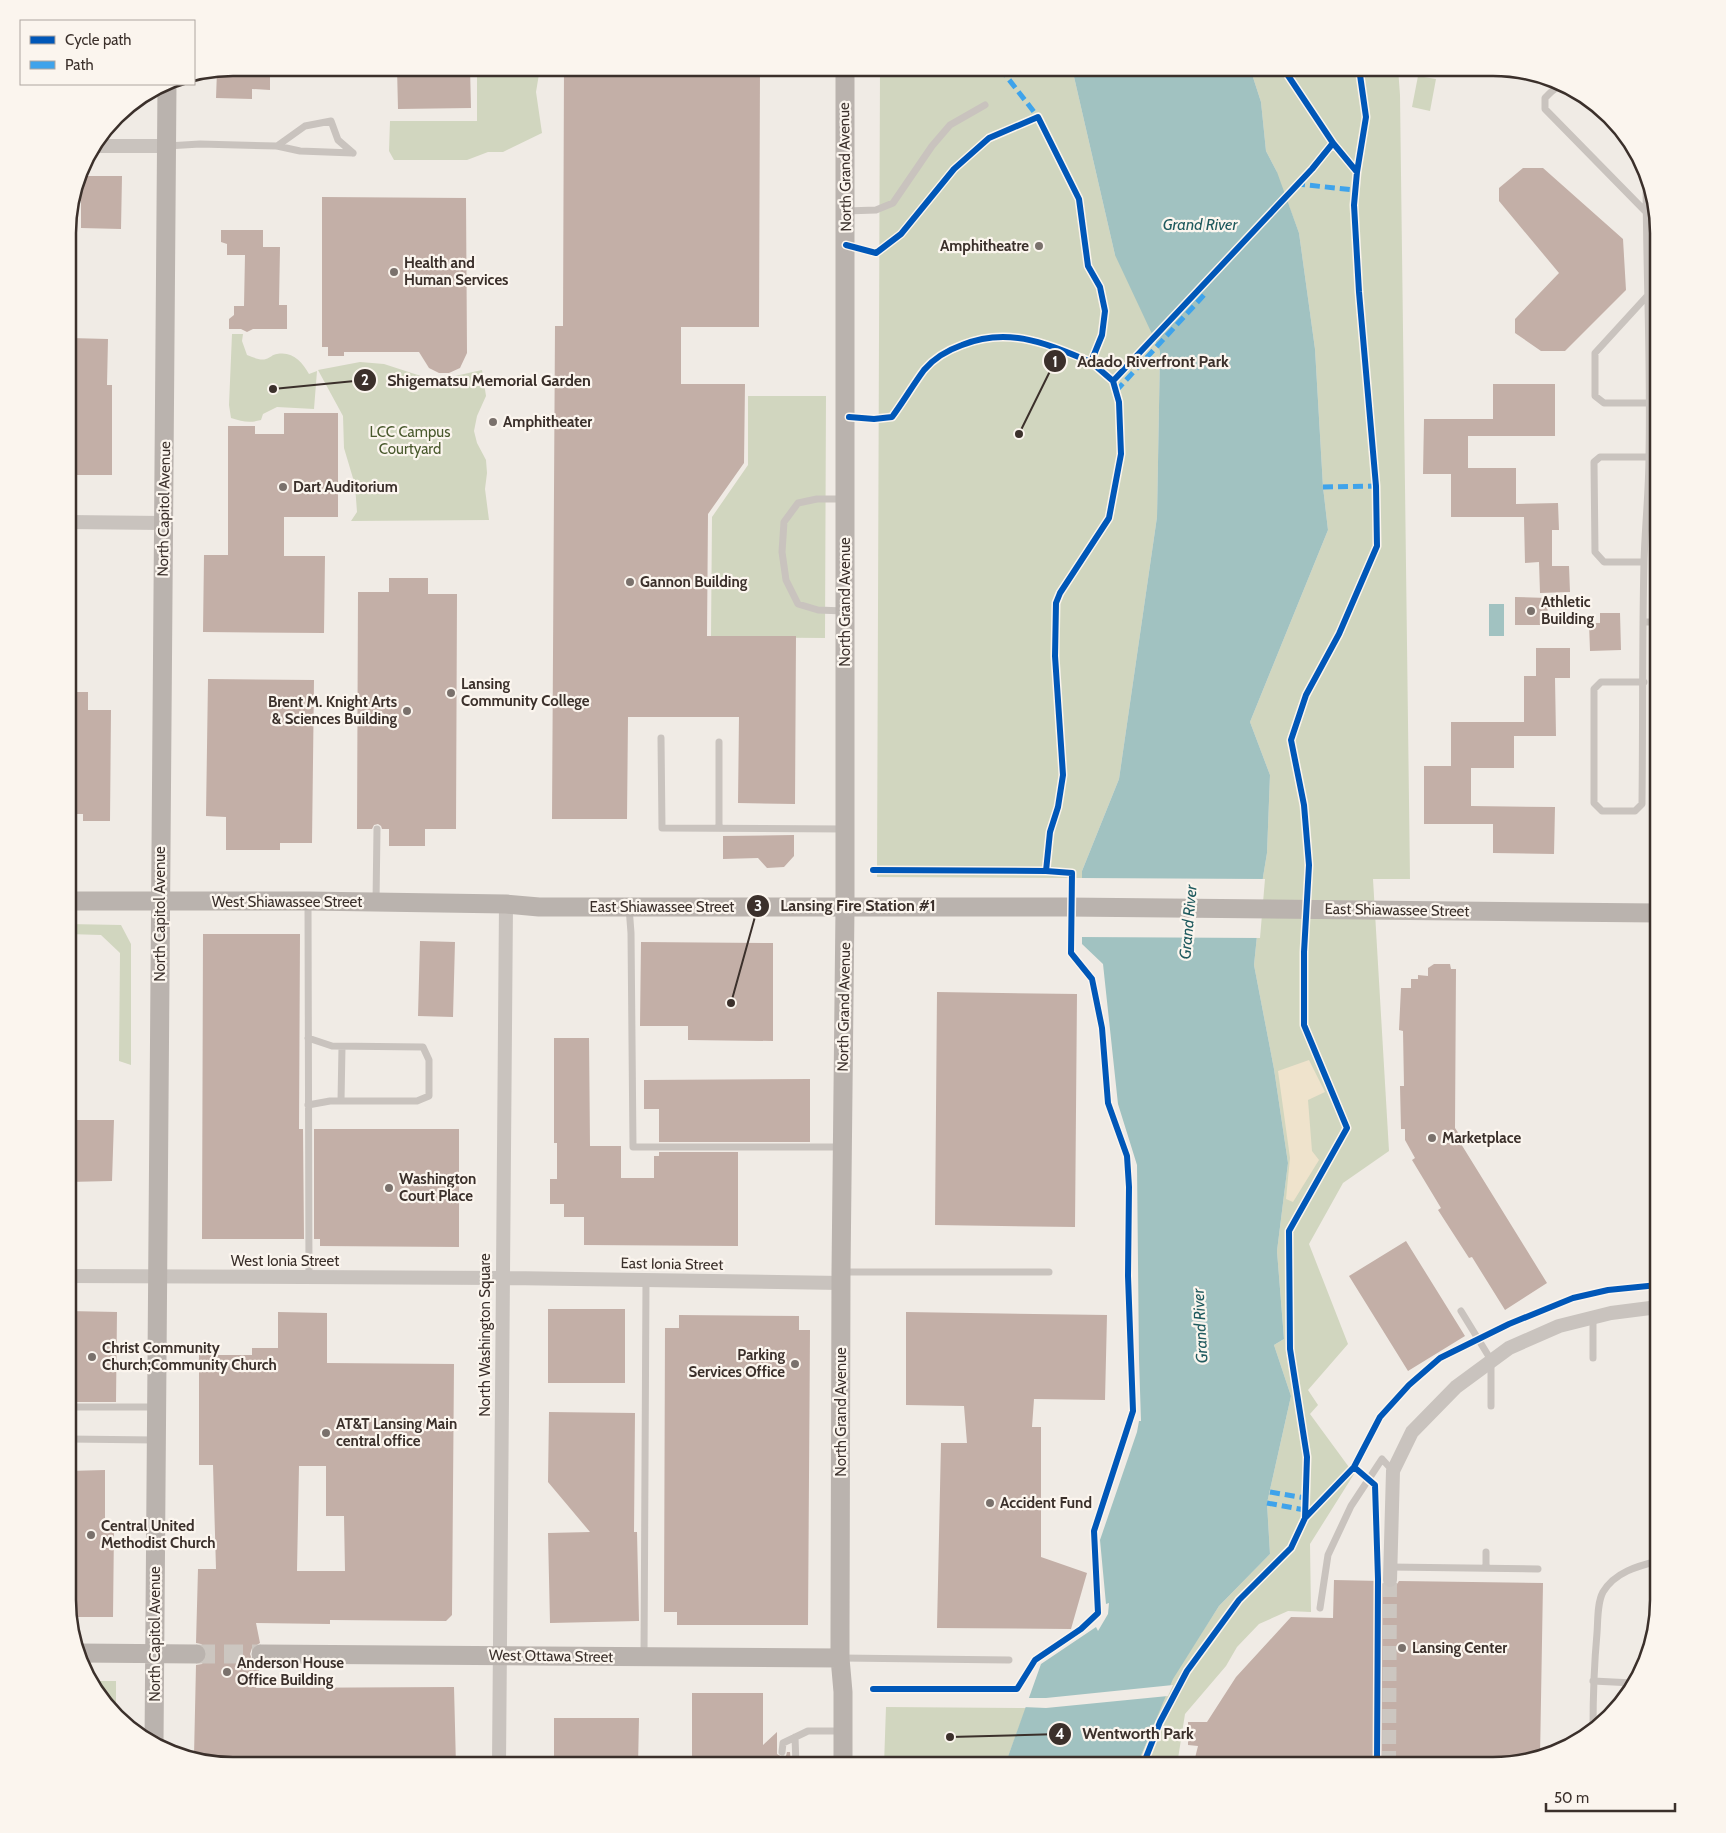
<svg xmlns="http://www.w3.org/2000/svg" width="1726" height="1833" viewBox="0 0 1726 1833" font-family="Cabin,sans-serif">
	<rect width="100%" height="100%" fill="#f0ebe5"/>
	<path fill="#d1d6bf" d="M477 68H540L536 92 542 133 503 152H488L467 160H394L389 151 390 121H477Z
		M880 68H1072L1115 255 1277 172 1266 151 1261 102 1250 68H1398L1400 95 1410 879H1373L1389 1151 1343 1183 1309 1244 1348 1344 1308 1390 1318 1405 1310 1414 1354 1474 1310 1544 1311 1612 1288 1611 1259 1624 1237 1647 1226 1666 1185 1714 1177 1765H1137L1172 1679 1219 1606 1270 1554 1267 1503 1291 1396 1274 1345 1284 1339 1277 1251 1288 1163 1274 1069 1254 965 1263 877 1267 853 1270 775 1250 722 1328 530 1323 487 1315 349 1299 233 1289 206 1160 351 1157 517 1119 779 1082 871V878L877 877Z
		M1418 76 1436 79 1430 111 1412 107Z
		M232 334H243L242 341 247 355C253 357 260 361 266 359 270 358 273 354 277 354 293 351 302 362 309 374L317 371 314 409 277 407 263 414 261 420C250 423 243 422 231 418L229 405Z
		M360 362 384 364 424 377 436 378 455 376 482 370 486 396 477 416 474 431 477 443 486 460 487 473 485 489 489 520 351 521 357 512 355 485 344 448 343 416 318 370Z
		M748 396H826L825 638 711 637 712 517 748 465Z
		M68 924 121 925 131 944V1065L119 1061 120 953 101 935 68 934Z
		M91 1681H116V1714L109 1709Z
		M886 1707 1026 1708 1005 1765H884Z"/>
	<path fill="#efe3cc" d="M1309 1060 1325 1092 1308 1100 1312 1151 1319 1160 1293 1202 1286 1199 1290 1158 1278 1071Z"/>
	<path fill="#a1c2c1" d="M1072 68H1250L1261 102 1266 151 1277 172 1299 233 1315 349 1323 487 1328 530 1250 722 1270 775 1267 853 1263 877 1254 965 1274 1069 1288 1163 1277 1251 1284 1339 1274 1345 1291 1396 1267 1503 1270 1554 1219 1606 1173 1679 1137 1765H1005L1041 1664 1096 1627 1098 1631 1108 1614 1109 1603 1106 1604 1100 1540 1137 1432 1139 1421H1141L1139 1359 1137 1165 1118 1104 1103 964 1082 944V871L1119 779 1157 517 1160 351 1115 255Z
		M1489 604H1504V636H1489Z"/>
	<path fill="#f0ebe5" d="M1079 878 1265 879 1260 938 1080 937Z
		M1173 1685 1168 1696 1046 1708 1023 1707 1027 1698H1046Z"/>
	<path fill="#c3afa7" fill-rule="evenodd" d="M234 68H270V90L252 89V99L216 98 217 71Z
		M397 68H470L471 108 398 109Z
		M564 68H760L759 327H681V384H745L744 463 708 514 707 636H796L795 804 738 803 739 717H628L627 819H552L555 326H563Z
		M1523 168H1543L1623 239 1626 290 1565 351H1541L1515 333V319L1559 273 1499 201V188Z
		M80 176H122L121 229 81 228V201H74Z
		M322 197 466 198 467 353 460 368 449 373H439L429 368 419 352H344V356H328V347H322Z
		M221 230H263V247H280L279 305H287V329H253L247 332 241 329H229V319L234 315V306H244L245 255H227V244L221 242Z
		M70 338 108 339 107 385H112V475H68V384Z
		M1493 384H1555V436H1468V468H1516V504L1558 503 1559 530H1552V566H1569L1570 592 1540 593 1539 562 1525 563 1524 517H1451V474H1423L1424 419H1493Z
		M284 413H338V517H284V556H325L324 633 203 632 204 555H228V426H255V434H284Z
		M389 578H428V594H457L456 829H425V846H389V829H382L381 826 378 824 374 825 372 829H357L358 592H389Z
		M1515 597 1548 598 1547 625H1515Z
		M1600 613H1620L1621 650 1590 651 1589 623H1600Z
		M1536 648H1570V678H1555L1556 736H1514V768H1471V806L1555 807 1554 854 1493 853V824H1424V766H1451V722H1524V676H1536Z
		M208 679 314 680 312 843H280V850H226V817L206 816Z
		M68 692H88V710H111L110 821H83V814H68Z
		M794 835V856L784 867 767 868 758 858 723 859V836Z
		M203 934H300L299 1129H303L304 1239H202Z
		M420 941 455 942 453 1017 418 1016Z
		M641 942 773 943V1041L688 1040V1026H640Z
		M1434 964H1450L1451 969H1456L1455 1128 1461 1137 1458 1139 1547 1283 1505 1310 1472 1257 1469 1258 1438 1210 1441 1208 1412 1160 1415 1158 1405 1140V1129H1401L1400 1086H1404L1403 1031 1399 1030 1401 988H1411V979H1418V975L1428 976V968Z
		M937 992 1077 994 1075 1227 935 1225Z
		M554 1038H589L590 1146H621V1178H654V1156H659V1152H738V1246L584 1245V1217H564V1204H550V1179H557V1143H554Z
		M810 1079V1142H659V1109H644V1080Z
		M68 1120H114L112 1181 68 1182Z
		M314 1129H459V1247L320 1246V1239H314Z
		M1406 1241 1465 1336 1408 1371 1349 1276Z
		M548 1309H625V1383H548Z
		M68 1311 117 1312 116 1402H68Z
		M278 1312 327 1313V1363L454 1364 452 1615 446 1621 330 1620V1624L256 1623 260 1643 252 1648 250 1654 252 1660 260 1665 256 1688 454 1687 456 1766H234L194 1756 196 1665 202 1664 207 1655 206 1648 201 1644 196 1643 198 1569H216L213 1465H199V1355H252V1348H278ZM299 1466H326V1516H344L345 1571H297Z
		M906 1312 1107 1315 1105 1400 1034 1399 1032 1427H1041V1557L1087 1573 1071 1629 937 1628 941 1443H967L964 1406 906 1405Z
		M679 1315 799 1316V1330H810L808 1625H677V1612H664L665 1328H679Z
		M549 1412 635 1413 634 1532H637L639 1621 550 1623 548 1533 590 1532 548 1482Z
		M105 1470V1528H114L113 1617H71L68 1600V1471Z
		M1334 1580 1381 1581 1385 1587 1390 1589 1395 1587 1399 1581 1543 1583 1540 1758 1493 1766H1193L1198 1746 1188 1745V1722H1207L1236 1677 1291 1617 1333 1618Z
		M692 1693H763V1745L777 1732V1754L782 1757 786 1756 787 1752H790L791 1766H692Z
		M554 1718H639L638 1766H554Z"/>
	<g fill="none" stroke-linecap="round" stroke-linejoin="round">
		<path stroke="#ccc6c0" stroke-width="14" stroke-dasharray="14 7" stroke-linecap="butt" d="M1389 1765 1390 1580"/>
		<path stroke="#ccc6c0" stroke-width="19" stroke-dasharray="19 9" stroke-linecap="butt" d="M196 1654H261"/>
		<path stroke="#c9c3be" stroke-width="7" d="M1567 85C1557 85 1552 91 1545 98V109L1646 212
			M167 146 200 144 277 146 300 151 353 153
			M277 146 305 126 331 121 338 140 353 153
			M846 211 876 210 893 203 932 146 950 125 985 105
			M1649 403H1604L1595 396V353L1649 294H1658
			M1644 562H1604L1595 552 1594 462 1600 457H1649
			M844 611 818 610 798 604 786 580 782 552 784 522 798 503 817 499H844
			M1644 622H1658
			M1644 682H1601L1594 689V803L1602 811H1635L1642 804C1643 723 1642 642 1644 562 1645 526 1649 491 1649 456 1651 361 1646 267 1646 172
			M661 738 662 828 845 829
			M719 742V828
			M376 902 377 829
			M308 903 309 1277
			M629 907 631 933 633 1147H842
			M308 1038 332 1046 423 1047 429 1060V1096L417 1101H330L308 1105
			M341 1101 342 1047
			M842 1272H1049
			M1461 1311 1491 1360V1406
			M1593 1318V1358
			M68 1407H156
			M68 1439 155 1440
			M1486 1552V1568
			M1390 1567 1538 1569
			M1320 1608 1328 1555 1351 1506 1382 1459 1393 1471
			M644 1657 646 1280
			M842 1658 1009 1660
			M1593 1681 1633 1683
			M1593 1730C1593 1697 1594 1666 1597 1633 1598 1621 1597 1603 1603 1592 1615 1572 1638 1566 1658 1561
			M795 1737 796 1765
			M782 1752 783 1743 808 1731H843"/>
		<path stroke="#c9c3be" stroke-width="14" d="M96 146H167
			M68 522 163 523
			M68 1276 501 1278 841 1283
			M1390 1580 1393 1471 1412 1432 1456 1387 1509 1348 1559 1326 1611 1313 1658 1307
			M499 1765 506 904"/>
		<path stroke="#bab3ae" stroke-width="19" d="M68 901H308L506 904 539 907H1066L1658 913
			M78 1653 196 1654
			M261 1654 840 1658
			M154 1744 167 84
			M843 1765V1692L840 1658V1629L841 1272 845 908V68"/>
		<path stroke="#3fa3eb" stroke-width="5" stroke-dasharray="10 5" stroke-linecap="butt" d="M1000 68 1038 117
			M1297 186V184L1355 190
			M1116 391 1204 295
			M1323 487 1376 486
			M1270 1492 1305 1498
			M1267 1503 1305 1510"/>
		<g stroke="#fbf5ee" stroke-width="9">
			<path id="cycleway" d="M1357 172 1366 117 1359 68
				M846 245 876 253 901 234 954 169 989 138 1038 117 1079 199 1088 266 1100 287 1105 311 1102 335 1091 362 1113 381 1119 402 1121 454 1109 518 1060 593 1056 603 1055 656 1063 775 1058 807 1050 832 1046 871
				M1113 381 1312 169 1333 143
				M849 417 874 419 892 417C903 402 913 385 924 370 934 358 948 350 962 345 1009 326 1047 344 1091 362
				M873 870 1046 871 1072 873 1071 953 1092 979 1102 1028 1108 1103 1127 1156 1129 1187 1128 1276 1133 1411 1094 1531 1098 1613 1081 1629 1035 1660 1017 1689H873
				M1305 1518 1354 1467
				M1143 1765 1160 1722 1187 1671 1239 1600 1291 1548 1305 1518 1307 1457 1290 1349 1289 1231 1347 1128 1304 1025V952L1309 865 1304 805 1291 740 1306 695 1339 634 1377 546 1376 486 1359 292 1354 205 1357 172 1333 143 1283 68
				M1377 1765 1378 1579 1375 1485 1354 1467 1380 1417 1409 1385 1440 1358 1509 1324 1573 1298 1608 1290 1658 1285"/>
		</g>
		<use href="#cycleway" stroke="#0057b8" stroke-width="6"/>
	</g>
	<g fill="#7a716c" stroke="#fbf5ee" stroke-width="2">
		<circle cx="1039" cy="246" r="5"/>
		<circle cx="394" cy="272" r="5"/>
		<circle cx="493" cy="422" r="5"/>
		<circle cx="283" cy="487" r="5"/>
		<circle cx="630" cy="582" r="5"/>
		<circle cx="1531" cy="611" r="5"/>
		<circle cx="451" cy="693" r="5"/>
		<circle cx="407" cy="711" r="5"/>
		<circle cx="1432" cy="1138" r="5"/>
		<circle cx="389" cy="1188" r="5"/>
		<circle cx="92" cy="1357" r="5"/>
		<circle cx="795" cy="1364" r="5"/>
		<circle cx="326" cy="1433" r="5"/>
		<circle cx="990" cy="1503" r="5"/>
		<circle cx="91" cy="1535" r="5"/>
		<circle cx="1402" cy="1648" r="5"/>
		<circle cx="227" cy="1672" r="5"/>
	</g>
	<g text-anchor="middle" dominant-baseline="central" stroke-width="4.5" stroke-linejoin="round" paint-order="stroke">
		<g font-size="15" fill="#3b302b" stroke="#fbf5ee">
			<text transform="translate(845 167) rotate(-91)">North Grand Avenue</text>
			<text transform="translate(164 509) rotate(-89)">North Capitol Avenue</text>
			<text transform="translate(845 602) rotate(-90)">North Grand Avenue</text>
			<text x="287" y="902">West Shiawassee Street</text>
			<text x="662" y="907">East Shiawassee Street</text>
			<text transform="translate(1397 910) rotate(1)">East Shiawassee Street</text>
			<text transform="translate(160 914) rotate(-90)">North Capitol Avenue</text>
			<text transform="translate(844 1007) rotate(-89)">North Grand Avenue</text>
			<text x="285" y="1261">West Ionia Street</text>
			<text transform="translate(672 1264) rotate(1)">East Ionia Street</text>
			<text transform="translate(485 1335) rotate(-90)">North Washington Square</text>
			<text transform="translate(841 1412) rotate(-90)">North Grand Avenue</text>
			<text transform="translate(155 1634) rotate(-90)">North Capitol Avenue</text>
			<text transform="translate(551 1656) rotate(1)">West Ottawa Street</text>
		</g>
		<g font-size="15" font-weight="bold" fill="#3b302b" stroke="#fbf5ee" text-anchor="start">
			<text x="1029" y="246" text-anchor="end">Amphitheatre</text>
			<text x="404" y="263">Health and<tspan x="404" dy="17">Human Services</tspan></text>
			<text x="503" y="422">Amphitheater</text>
			<text x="293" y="487">Dart Auditorium</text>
			<text x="640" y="582">Gannon Building</text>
			<text x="1541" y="602">Athletic<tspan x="1541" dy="17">Building</tspan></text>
			<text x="461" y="684">Lansing<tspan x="461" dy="17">Community College</tspan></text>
			<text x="397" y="702" text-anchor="end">Brent M. Knight Arts<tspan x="397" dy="17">&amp; Sciences Building</tspan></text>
			<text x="1442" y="1138">Marketplace</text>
			<text x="399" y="1179">Washington<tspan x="399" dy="17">Court Place</tspan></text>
			<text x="102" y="1348">Christ Community<tspan x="102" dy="17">Church;Community Church</tspan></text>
			<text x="785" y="1355" text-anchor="end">Parking<tspan x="785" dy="17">Services Office</tspan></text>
			<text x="336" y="1424">AT&amp;T Lansing Main<tspan x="336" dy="17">central office</tspan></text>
			<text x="1000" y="1503">Accident Fund</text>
			<text x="101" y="1526">Central United<tspan x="101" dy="17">Methodist Church</tspan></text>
			<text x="1412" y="1648">Lansing Center</text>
			<text x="237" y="1663">Anderson House<tspan x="237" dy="17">Office Building</tspan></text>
		</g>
		<g font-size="15" fill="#4a5a2e" stroke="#fbf5ee">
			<text x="410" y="432">LCC Campus<tspan x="410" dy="17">Courtyard</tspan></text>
		</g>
		<g font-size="16" font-style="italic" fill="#1f5a5e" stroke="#fbf5ee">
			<text x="1200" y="224">Grand River</text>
			<text transform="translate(1188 922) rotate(-85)">Grand River</text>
			<text transform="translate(1200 1326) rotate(-93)">Grand River</text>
		</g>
	</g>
	<path d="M0 0H1726V1833H0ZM233 76H1493A157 157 0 0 1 1650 233V1600A157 157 0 0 1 1493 1757H233A157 157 0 0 1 76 1600V233A157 157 0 0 1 233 76Z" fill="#fbf5ee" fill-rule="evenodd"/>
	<path fill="none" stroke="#3b302b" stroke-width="2.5" d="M233 76H1493A157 157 0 0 1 1650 233V1600A157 157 0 0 1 1493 1757H233A157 157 0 0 1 76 1600V233A157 157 0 0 1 233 76Z"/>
	<path fill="none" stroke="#3b302b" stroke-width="2" d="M1019 434L1055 361M273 389L365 380M731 1003L758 906M950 1737L1060 1734"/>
	<g fill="#3b302b" stroke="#fbf5ee" stroke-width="2">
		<circle cx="1019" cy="434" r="5"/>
		<circle cx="273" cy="389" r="5"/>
		<circle cx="731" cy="1003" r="5"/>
		<circle cx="950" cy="1737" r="5"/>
		<circle cx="1055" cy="361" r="12"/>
		<circle cx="365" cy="380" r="12"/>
		<circle cx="758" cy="906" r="12"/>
		<circle cx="1060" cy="1734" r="12"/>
	</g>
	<g font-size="15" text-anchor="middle" font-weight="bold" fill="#fff">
		<text x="1055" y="367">1</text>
		<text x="365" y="385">2</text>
		<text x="758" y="911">3</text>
		<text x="1060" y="1739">4</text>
	</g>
	<g font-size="16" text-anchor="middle" font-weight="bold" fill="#3b302b" stroke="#fbf5ee" stroke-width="4.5" stroke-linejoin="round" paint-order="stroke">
		<text x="1153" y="367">Adado Riverfront Park</text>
		<text x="489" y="386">Shigematsu Memorial Garden</text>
		<text x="858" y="911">Lansing Fire Station #1</text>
		<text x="1138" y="1739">Wentworth Park</text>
	</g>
	<rect x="20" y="20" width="175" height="65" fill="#fbf5ee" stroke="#aea6a0"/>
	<rect x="30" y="36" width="25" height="8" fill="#0057b8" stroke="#aea6a0"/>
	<text x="65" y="45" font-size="15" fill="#3b302b">Cycle path</text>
	<rect x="30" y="61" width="25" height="8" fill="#3fa3eb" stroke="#aea6a0"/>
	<text x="65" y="70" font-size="15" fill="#3b302b">Path</text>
	<path d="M1546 1803v8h129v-8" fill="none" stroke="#3b302b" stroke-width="2.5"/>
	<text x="1554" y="1803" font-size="15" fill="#3b302b" stroke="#fbf5ee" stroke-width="4" paint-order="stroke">50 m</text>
</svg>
